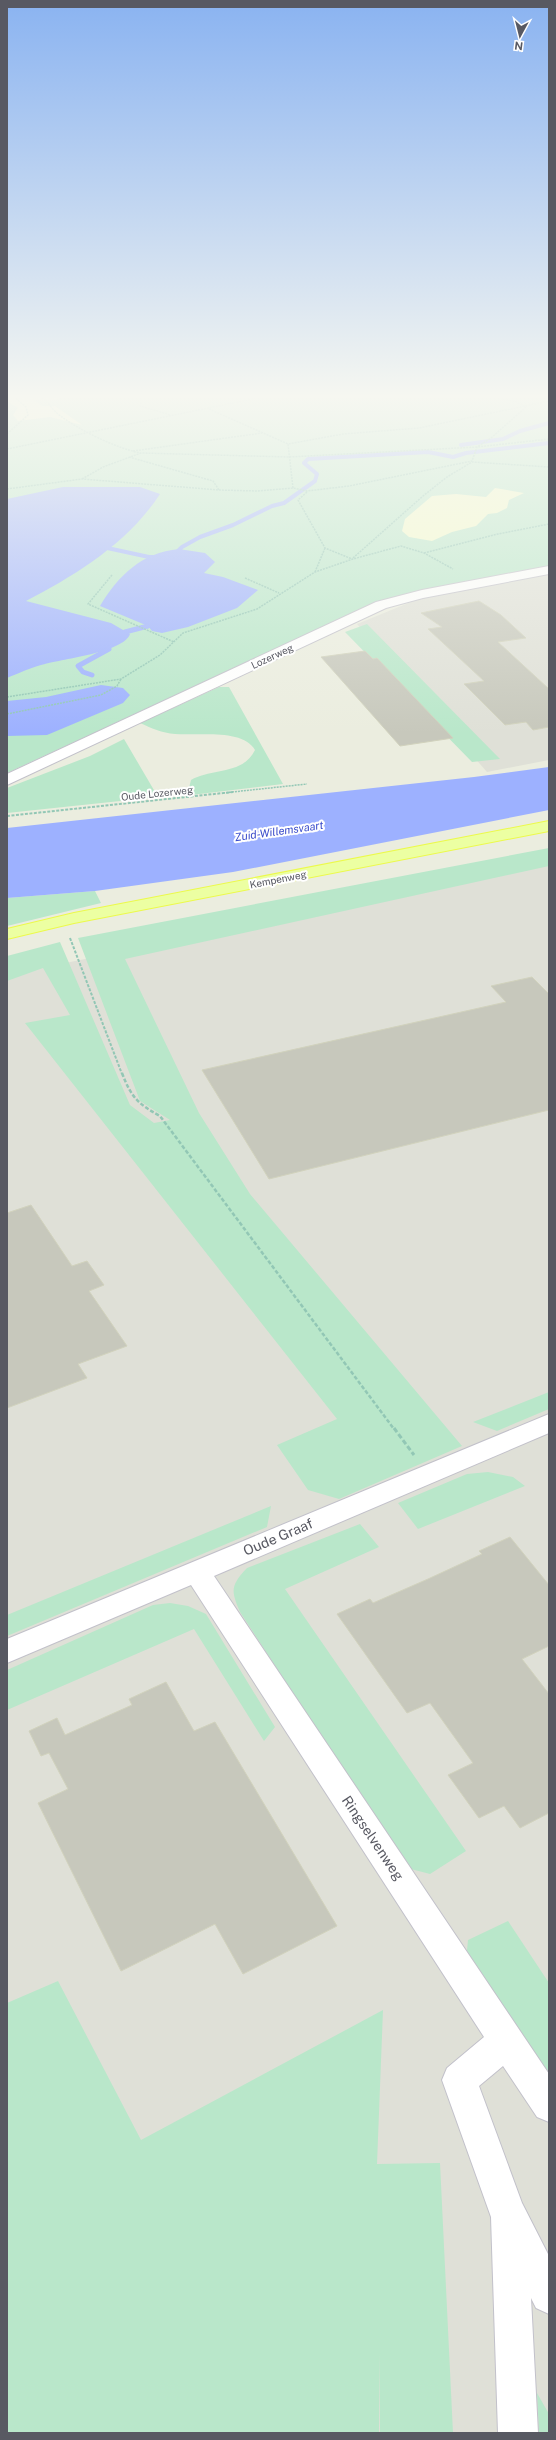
<svg xmlns="http://www.w3.org/2000/svg" width="556" height="2440" viewBox="0 0 556 2440" font-family="'Public Sans',sans-serif">
	<rect width="100%" height="100%" fill="#ebeddf"/>
	<path fill="#dfe0d7" d="M549 572V760L487 772 357 624 433 593Z
		M549 864V2433H7V980L41 968Z"/>
	<path fill="#b9e7ca" d="M7 393H549V569L412 598 287 644 7 773Z
		M367 624 500 759 472 762 345 632Z
		M219 687H229L283 784 191 795 189 788 191 780C212 768 243 775 255 750 243 728 197 736 175 734 162 733 151 728 140 723Z
		M124 739 158 797 7 813V788L90 756Z
		M549 848V866L125 959 199 1113 250 1194 462 1446 339 1499 308 1490 277 1445 337 1419 25 1023 70 1015 43 968 7 981V956L60 942 130 1105 154 1123 170 1120 140 1101 78 938Z
		M95 891 101 903 7 926V898Z
		M549 1392V1409L497 1431 473 1422Z
		M488 1472 513 1477 525 1486 418 1529 398 1503 467 1474Z
		M271 1506 267 1527 7 1636V1615Z
		M360 1524 379 1547 285 1589 466 1851 430 1874 407 1868 240 1612C231 1591 230 1586 247 1568Z
		M170 1603 188 1606 206 1614 275 1727 264 1741 194 1629 7 1710V1670L153 1605Z
		M508 1921 549 1983V2085L466 1961 468 1940Z
		M58 1981 141 2140 383 2010 377 2164 440 2163 453 2433H380L379 2353V2433H7V2003Z
		M537 2393 549 2414V2433H539Z"/>
	<path fill="#f6fccb" d="M7 393H70L56 400H34L42 406H55L82 425 50 417 18 421 13 415 18 408 7 401Z
		M495 488 524 493 509 500 507 508 497 513 488 514 476 526 452 532 432 541 409 537 402 531 405 519 432 496 456 494 486 497Z"/>
	<path fill="#9db1ff" d="M63 487H140L160 494C128 543 76 575 26 601L111 623 130 634C124 652 63 659 45 664 32 667 19 673 7 678V499Z
		M179 549 205 553 215 562 204 573 223 577 258 590 237 608 188 627 162 633 152 631 148 626 100 606C119 575 141 553 179 549Z
		M101 685 123 688 130 695 123 703 47 735 7 736V701L46 697Z
		M549 767V810L233 872 95 891 7 898V828L474 777Z"/>
	<g fill="none" stroke-linecap="round" stroke-linejoin="round">
		<path stroke="#9db1ff" stroke-width="4" d="M461 445 503 439 520 431 549 423
			M98 546 149 557H159
			M172 557 182 547 200 537 233 525 272 506 284 503 315 481 317 474 304 463 308 459 428 452 453 457 466 453 549 443"/>
		<path stroke="#9db1ff" stroke-width="5" d="M125 632 148 626
			M92 675 83 672 78 666 109 649"/>
	</g>
	<path fill="#c7c8bc" stroke="#d1d2bd" d="M479 601 501 615 526 638 498 642 549 689V727L533 730 526 722 505 725 464 684 484 681 428 629 442 627 421 613Z
		M365 651 373 659 377 658 453 738 400 746 321 657Z
		M532 977 549 994V1110L269 1179 202 1070 506 1002 491 986Z
		M31 1205 72 1266 87 1261 104 1285 89 1291 127 1346 78 1364 87 1378 7 1408V1213Z
		M510 1537 549 1585V1646L522 1659 549 1694V1813L520 1828 504 1806 479 1818 448 1775 473 1763 430 1703 407 1713 337 1614 370 1599 373 1603 428 1579 482 1554 479 1551Z
		M166 1682 194 1731 215 1722 337 1926 243 1974 215 1924 121 1971 38 1803 68 1789 49 1753 41 1756 29 1731 57 1718 65 1735 132 1705 129 1699Z"/>
	<g fill="none" stroke-linecap="round" stroke-linejoin="round">
		<g stroke="#c2c1ca" stroke-width="2">
			<path id="minor" d="M549 566V574L423 598 386 608 7 785V774L376 602 422 590Z
				M549 1414V1433L214 1576 549 2074V2122L537 2117 503 2066 479 2086 522 2203 549 2256V2314L536 2308 531 2298 538 2433H498L491 2217 442 2080 447 2068 484 2037 191 1585 7 1663V1639Z"/>
		</g>
		<g stroke="#ecfa4b" stroke-width="2">
			<path id="major" d="M549 821V831L74 923 7 939V929L74 913Z"/>
		</g>
		<path stroke="#92c7b5" stroke-width="1.5" stroke-dasharray="2 1" stroke-linecap="butt" d="M7 393 13 396
			M34 393C46 397 51 410 62 417 81 431 118 449 141 453L289 457 477 447 549 439
			M148 393 143 397 140 406 171 415
			M231 393 252 399
			M471 393 517 402 526 407 491 438 477 447 472 461
			M209 409 288 444
			M7 434 28 415 26 407 13 396 18 393
			M7 449 282 393
			M133 451 262 433
			M129 457 213 481 219 490
			M82 479 103 467 141 453
			M293 488 288 444 343 434 419 428 549 401
			M7 489 82 479 219 490 257 491 293 488 307 491 349 486 472 461
			M307 492 298 500 325 548 352 559
			M424 553 498 534 549 524
			M353 558 423 496 447 477 472 462 549 467
			M315 572 325 548
			M112 575 88 604 174 642
			M245 578 279 593
			M7 697 121 679 160 655 183 633 257 609 315 572 353 559 401 546 424 553 453 569
			M7 714 101 695 117 686 121 679
			M223 793 307 784"/>
		<path stroke="#92c7b5" stroke-width="2" stroke-dasharray="3 1.5" stroke-linecap="butt" d="M7 816 233 792
			M70 938 122 1074"/>
		<path stroke="#92c7b5" stroke-width="2.5" stroke-dasharray="4 2" stroke-linecap="butt" d="M122 1073C131 1097 138 1104 160 1116L394 1429"/>
		<path stroke="#92c7b5" stroke-width="3" stroke-dasharray="5 2.5" stroke-linecap="butt" d="M394 1428 414 1455"/>
		<use href="#minor" fill="#fff" fill-rule="evenodd"/>
		<use href="#major" fill="#ecffa2" fill-rule="evenodd"/>
	</g>
	<linearGradient id="sky" x2="0" y2="1"><stop stop-color="#8ab3f1"/><stop offset="0.54" stop-color="#f6f7f1"/><stop offset="1" stop-color="#f6f7f1" stop-opacity="0"/></linearGradient>
	<rect width="556" height="734" fill="url(#sky)"/>
	<g text-anchor="middle" dominant-baseline="central" stroke-width="4" stroke-linejoin="round" paint-order="stroke">
		<g font-size="10" fill="#585962" stroke="#fff">
			<text transform="translate(272 656) rotate(-25)">Lozerweg</text>
			<text transform="translate(157 793) rotate(-6)">Oude Lozerweg</text>
			<text transform="translate(278 879) rotate(-11)">Kempenweg</text>
		</g>
		<g font-size="11" font-style="italic" fill="#384aca" stroke="#fff">
			<text transform="translate(279 831) rotate(-8)">Zuid-Willemsvaart</text>
		</g>
		<g font-size="14" fill="#585962" stroke="#fff">
			<text transform="translate(278 1537) rotate(-23)">Oude Graaf</text>
			<text transform="translate(373 1838) rotate(56)">Ringselvenweg</text>
		</g>
	</g>
	<rect width="556" height="2440" fill="none" stroke="#585962" stroke-width="16"/>
	<g transform="translate(520 36) rotate(187)" stroke="#ffffff" stroke-width="3" paint-order="stroke">
	<path d="M0-3L7 15L0 10L-7 15Z" fill="#585962"/>
	<text y="-6" font-size="11" font-weight="bold" text-anchor="middle" fill="#585962">N</text>
	</g>
</svg>
